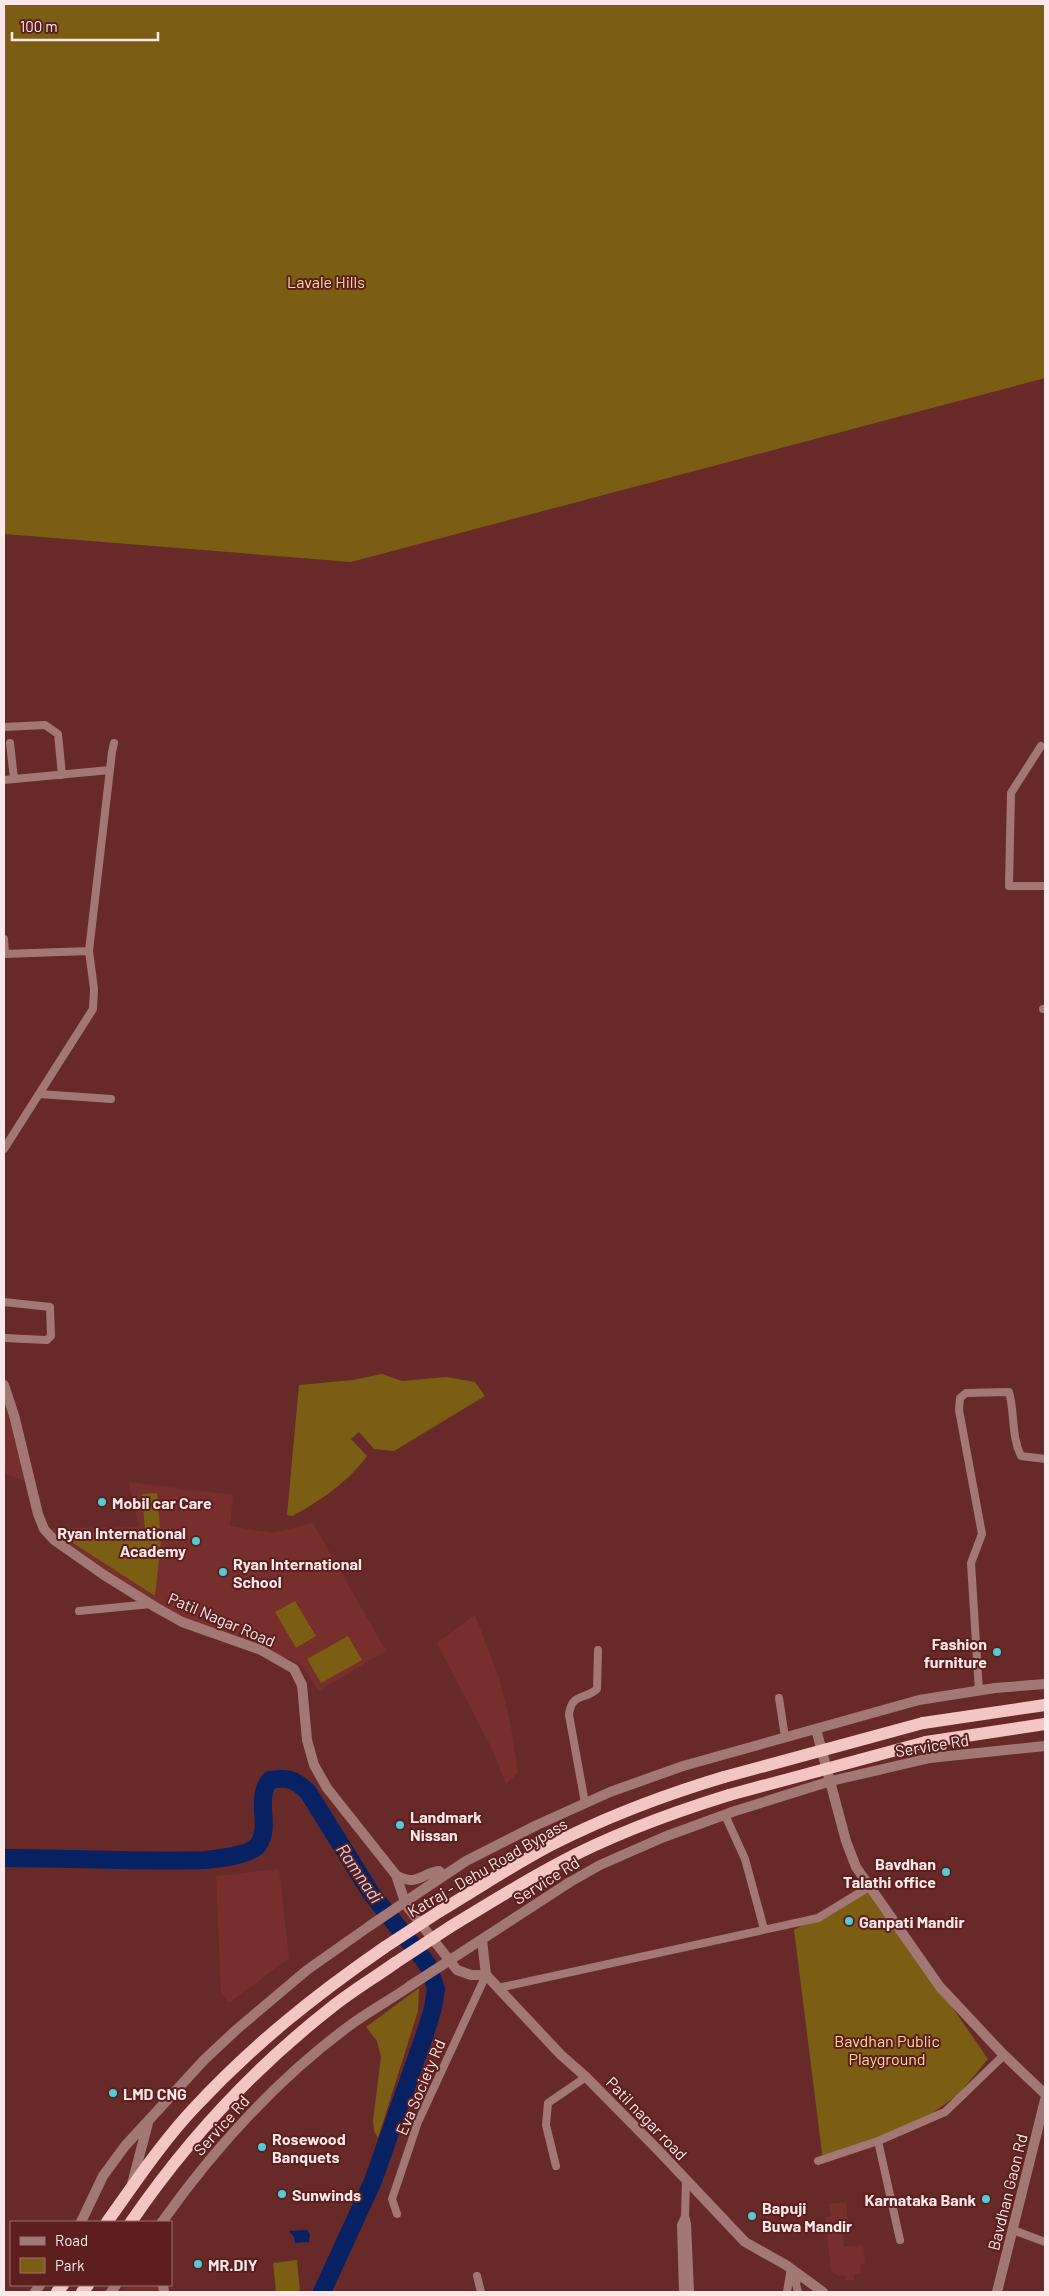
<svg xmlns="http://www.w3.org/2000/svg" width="1049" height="2296" viewBox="0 0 1049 2296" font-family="Barlow,sans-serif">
	<rect width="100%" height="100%" fill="#682a28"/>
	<path fill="#762f2d" d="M4 1395 26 1480 23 1481 4 1473Z
		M128 1482 233 1495 230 1526 273 1533 313 1523 386 1651 319 1691 302 1666 292 1660 180 1617 55 1538 51 1529 57 1528 139 1527Z
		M475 1615 500 1681 511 1727 518 1773 506 1784 492 1749 437 1643Z
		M279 1869 289 1958 229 2003 221 1992 216 1876Z
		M846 2202 848 2224 842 2225 844 2247 863 2245 865 2264 860 2265 861 2273 854 2274V2280L846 2281 845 2275 838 2276 831 2270 825 2217 831 2216 829 2204Z
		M128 2285H158V2292H122Z"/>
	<path fill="#7c5d14" d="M4 4H1045V378L351 562 4 534Z
		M382 1374 402 1381 446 1377 475 1382 485 1396 394 1451 374 1449 359 1432 351 1439 367 1456C347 1483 322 1499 293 1516L287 1515 299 1385 353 1380Z
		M157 1493 160 1528 145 1529 142 1494Z
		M162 1532 155 1596 73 1543 75 1533Z
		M295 1601 316 1636 296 1648 275 1612Z
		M348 1636 362 1660 321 1683 307 1659Z
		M869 1887 988 2059 959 2094 923 2120 823 2161 794 1930Z
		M419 1988 418 2011 378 2138 374 2131 373 2121 381 2057 377 2041 366 2027Z
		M297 2260 300 2292H276L273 2263Z"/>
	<path fill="#082163" d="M307 2230 310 2234 309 2242 295 2243 294 2237 289 2231Z"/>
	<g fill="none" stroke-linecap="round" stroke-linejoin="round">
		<path stroke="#082163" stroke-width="18" d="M4 1858C71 1858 138 1862 205 1860 218 1859 251 1855 258 1845 272 1826 254 1799 270 1780 289 1777 294 1779 308 1792L371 1893 428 1965 436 1989 433 2008 426 2031 373 2181 322 2292"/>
		<path stroke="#a37874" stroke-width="8" d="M4 727 45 725 58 734 62 775
			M10 743 14 779
			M1041 746 1011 793 1009 886H1045
			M4 780 110 770
			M4 939 5 954
			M4 954 89 951
			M1043 1009H1045
			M39 1094 111 1099
			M4 1149 93 1009 94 989 89 951 112 752 114 743
			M4 1302 50 1307 51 1336 47 1340 4 1338
			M79 1611 151 1604
			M979 1691 971 1563 982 1534 959 1410 960 1398 966 1393 1009 1392C1015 1413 1011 1436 1021 1456L1045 1459
			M779 1698 785 1737
			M585 1803 569 1715C571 1693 585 1700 597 1689L598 1650
			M725 1815 745 1859 764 1929
			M498 1988 818 1918 869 1887
			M878 2141 900 2240
			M818 2161 878 2141 945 2112 1004 2055
			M556 2166 546 2125 548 2103 586 2077
			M397 2214 392 2199 418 2122 486 1975
			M685 2216 687 2224 690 2292
			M1013 2230 1045 2242
			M477 2276 481 2292
			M683 2292 681 2225 685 2216 686 2180
			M787 2292 791 2268
			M798 2292 796 2284 798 2274"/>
		<path stroke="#a37874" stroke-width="10" d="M4 1385 14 1415 38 1514 44 1529 54 1540 104 1575 157 1608 182 1622 261 1650 294 1669 302 1685 307 1740 314 1765 327 1788 396 1875C417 1887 420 1874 439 1871L443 1875
			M816 1729 846 1841 856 1867 940 1987 1001 2052 1045 2094
			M396 1875 406 1905 457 1970 471 1975H486
			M427 1887 466 1861 537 1825 610 1792 683 1766 919 1700 995 1688 1045 1684
			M482 1940 486 1975 561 2055 586 2077 658 2150 745 2242 786 2265 823 2292
			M470 1947 570 1882 600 1865 664 1837 735 1811 831 1781 930 1758 1045 1746
			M132 2184 148 2123
			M81 2222 103 2176 125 2146 204 2060 236 2030 307 1970 371 1925
			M162 2222C214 2149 276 2080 349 2026 368 2012 390 2000 410 1986
			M163 2285 164 2292
			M35 2292 40 2285
			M111 2292 116 2285
			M997 2292 1045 2100"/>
		<path stroke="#f4c6c3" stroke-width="12" d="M923 1723 1045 1705
			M926 1742 1045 1724
			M440 1911C477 1889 513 1865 551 1845 606 1817 664 1795 724 1777
			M450 1927C486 1905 521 1883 559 1863 613 1834 671 1813 729 1795
			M107 2222C135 2183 162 2142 195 2107 254 2044 314 1996 385 1947
			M131 2222C187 2140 254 2068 332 2007 352 1991 374 1978 395 1963
			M57 2292 63 2285
			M82 2292 88 2285"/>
		<path stroke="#a37874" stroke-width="10" d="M371 1925 427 1887
			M410 1986 470 1947"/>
		<path stroke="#f4c6c3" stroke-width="12" d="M724 1777 923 1723
			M729 1795 926 1742
			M385 1947 440 1911
			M395 1963 450 1927"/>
	</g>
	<g fill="#52cbd7" stroke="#5c1f1e" stroke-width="2">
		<circle cx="102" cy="1502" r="5"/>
		<circle cx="196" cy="1541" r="5"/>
		<circle cx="223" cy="1572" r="5"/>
		<circle cx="997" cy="1652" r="5"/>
		<circle cx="400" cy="1825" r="5"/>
		<circle cx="946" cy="1872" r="5"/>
		<circle cx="849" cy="1921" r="5"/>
		<circle cx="113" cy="2093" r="5"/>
		<circle cx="262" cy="2147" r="5"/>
		<circle cx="282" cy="2194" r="5"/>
		<circle cx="986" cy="2199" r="5"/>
		<circle cx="752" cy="2216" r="5"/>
		<circle cx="198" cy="2264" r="5"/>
	</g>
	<g text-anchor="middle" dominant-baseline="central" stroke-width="4" stroke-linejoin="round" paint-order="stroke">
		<g font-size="16" fill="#fddc9a" stroke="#5c1f1e">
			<text x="326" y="281">Lavale Hills</text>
			<text x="887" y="2040">Bavdhan Public<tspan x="887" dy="18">Playground</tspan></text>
		</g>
		<g font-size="16" font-weight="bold" fill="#fae9e8" stroke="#5c1f1e" text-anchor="start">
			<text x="112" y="1502">Mobil car Care</text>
			<text x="186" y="1532" text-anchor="end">Ryan International<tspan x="186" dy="18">Academy</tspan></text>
			<text x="233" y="1563">Ryan International<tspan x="233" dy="18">School</tspan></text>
			<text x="987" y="1643" text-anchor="end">Fashion<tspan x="987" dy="18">furniture</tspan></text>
			<text x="410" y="1816">Landmark<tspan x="410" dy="18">Nissan</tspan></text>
			<text x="936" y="1863" text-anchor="end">Bavdhan<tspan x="936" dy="18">Talathi office</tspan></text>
			<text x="859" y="1921">Ganpati Mandir</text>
			<text x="123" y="2093">LMD CNG</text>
			<text x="272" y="2138">Rosewood<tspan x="272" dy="18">Banquets</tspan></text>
			<text x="292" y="2194">Sunwinds</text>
			<text x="976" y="2199" text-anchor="end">Karnataka Bank</text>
			<text x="762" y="2207">Bapuji<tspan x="762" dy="18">Buwa Mandir</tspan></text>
			<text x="208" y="2264">MR.DIY</text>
		</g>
		<g font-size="16" fill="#fae9e8" stroke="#5c1f1e">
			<text transform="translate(222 1619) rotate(23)">Patil Nagar Road</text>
			<text transform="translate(932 1745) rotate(-9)">Service Rd</text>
			<text transform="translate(487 1867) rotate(-30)">Katraj - Dehu Road Bypass</text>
			<text transform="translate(546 1880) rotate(-32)">Service Rd</text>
			<text transform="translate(420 2087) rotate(-67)">Eva Society Rd</text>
			<text transform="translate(647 2118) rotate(46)">Patil nagar road</text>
			<text transform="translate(221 2125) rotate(-48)">Service Rd</text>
			<text transform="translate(1007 2192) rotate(-76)">Bavdhan Gaon Rd</text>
		</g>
		<g font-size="18" font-style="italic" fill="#cdd7eb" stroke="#5c1f1e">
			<text transform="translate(360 1873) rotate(56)">Ramnadi</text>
		</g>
	</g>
	<rect width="1049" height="2296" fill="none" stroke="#fae9e8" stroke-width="10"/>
	<rect x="10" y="2221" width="162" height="65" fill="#5c1f1e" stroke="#9b706f"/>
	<rect x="20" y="2237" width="25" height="8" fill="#a37874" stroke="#9b706f"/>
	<text x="55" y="2246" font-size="15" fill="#fae9e8">Road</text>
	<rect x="20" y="2258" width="25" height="15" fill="#7c5d14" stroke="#9b706f"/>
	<text x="55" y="2271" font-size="15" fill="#fae9e8">Park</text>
	<path d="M12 32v8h146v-8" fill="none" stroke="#fae9e8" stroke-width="2.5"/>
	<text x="20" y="32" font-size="15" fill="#fae9e8" stroke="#5c1f1e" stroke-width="4" paint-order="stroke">100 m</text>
</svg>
